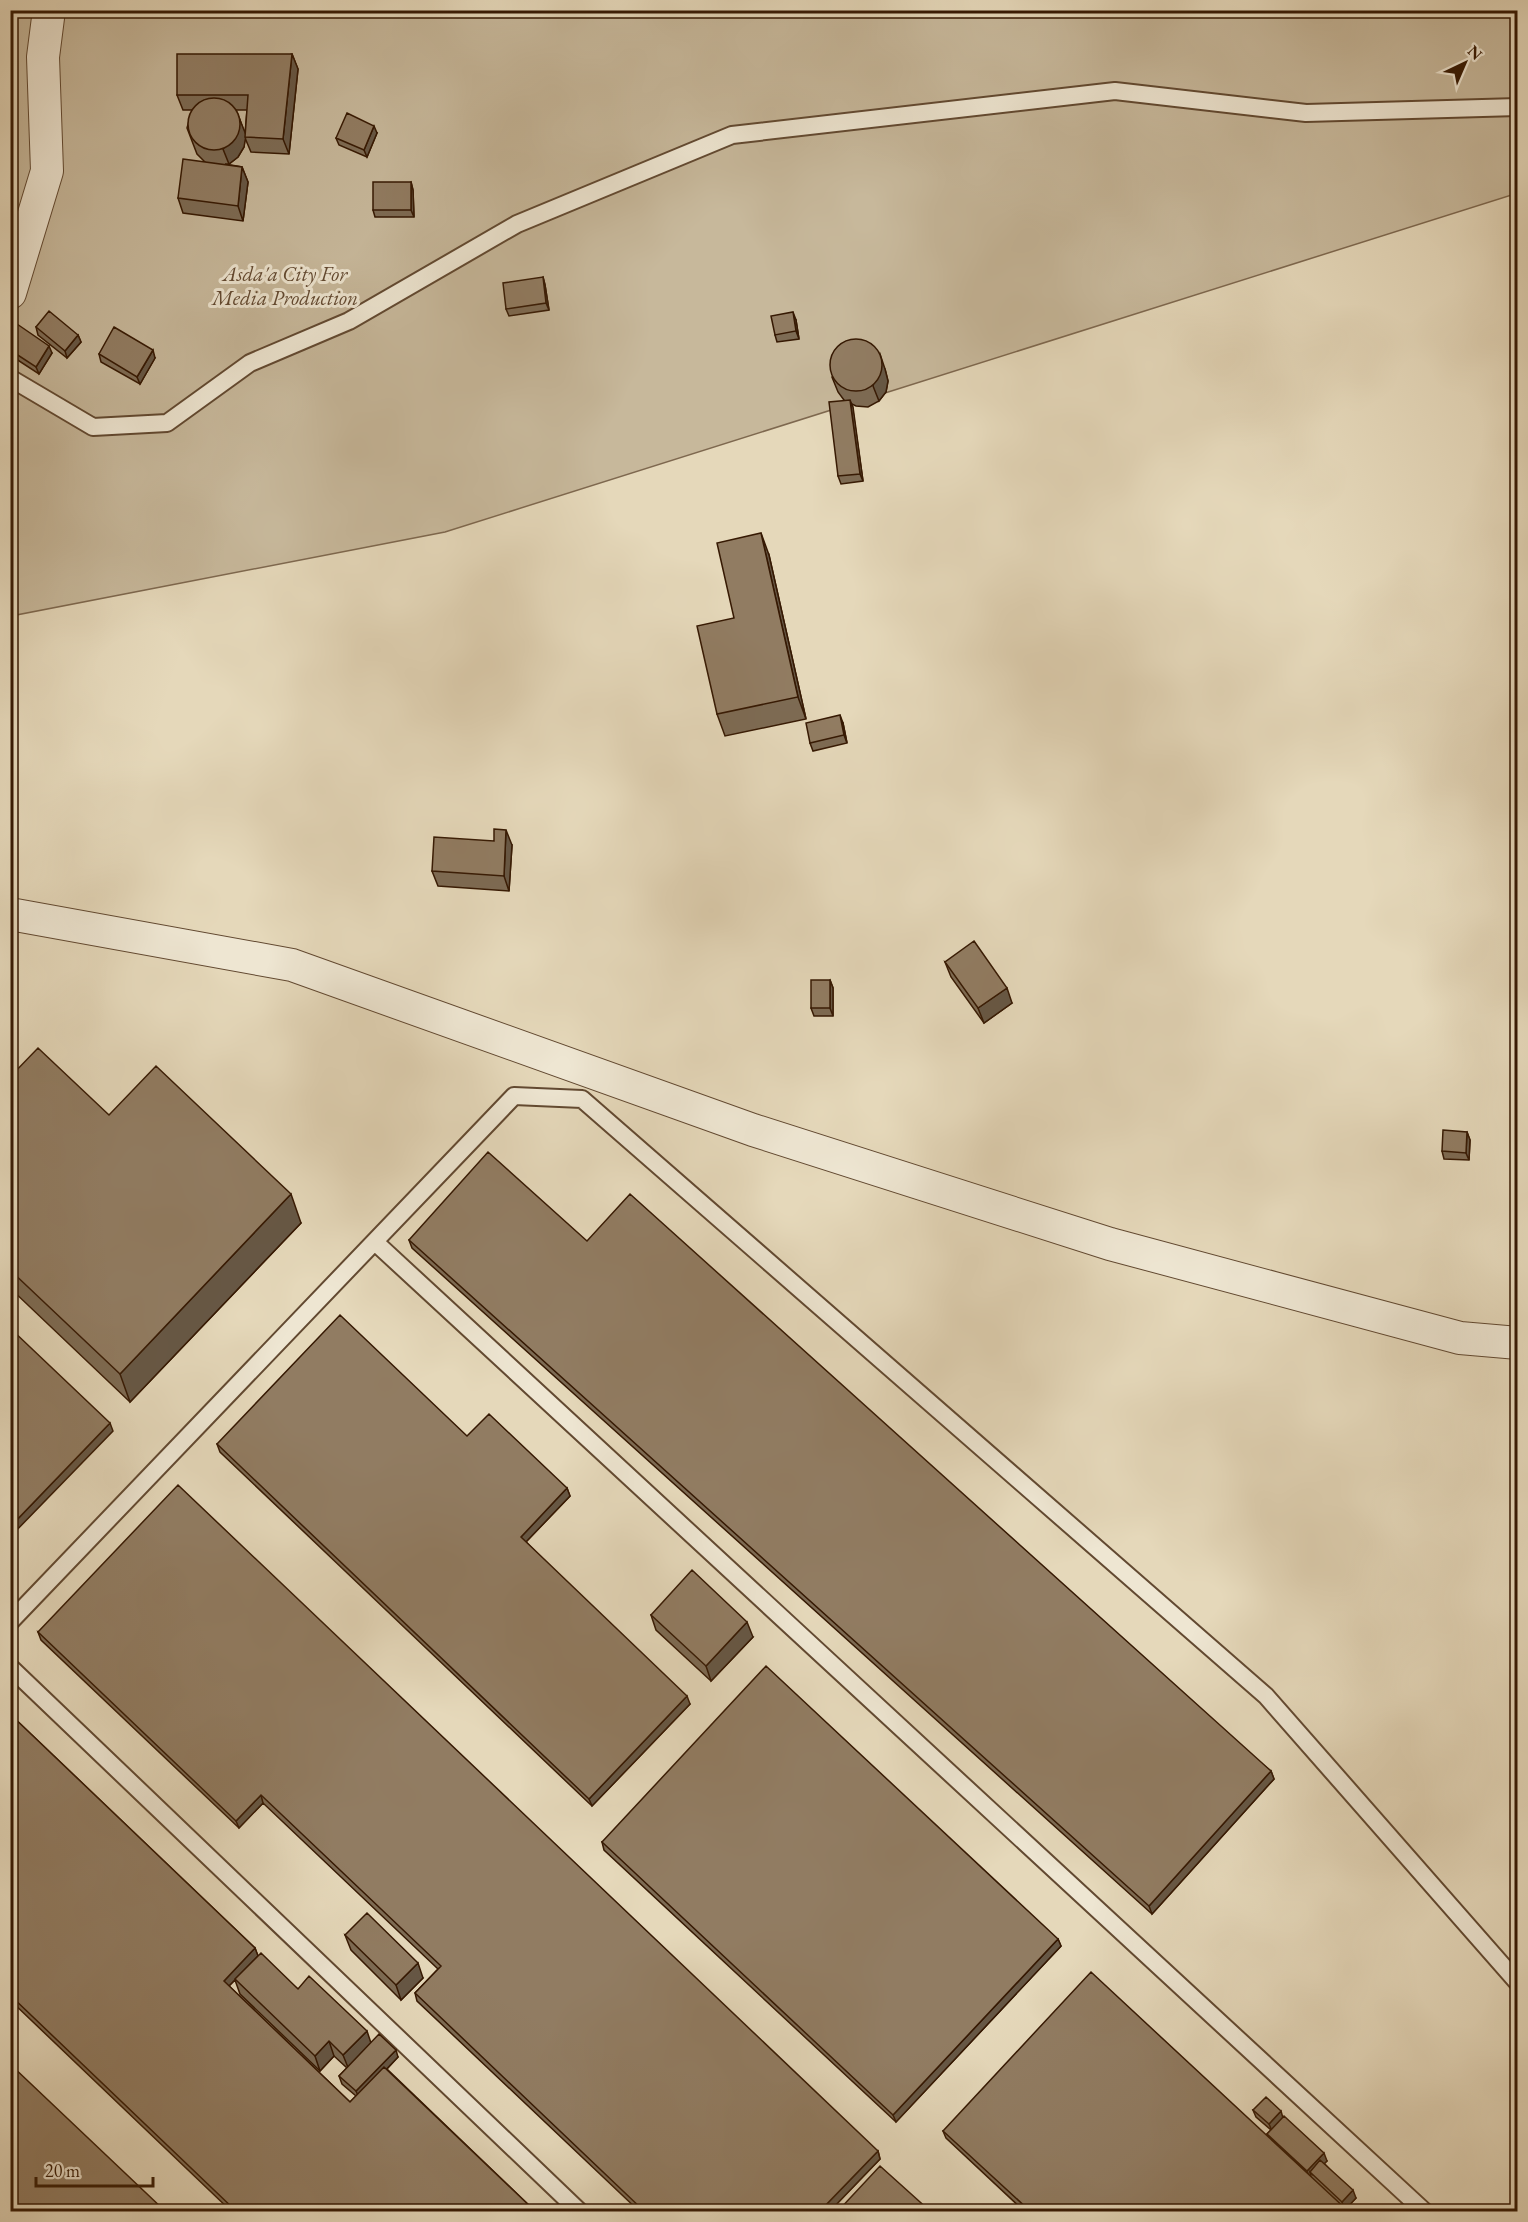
<svg xmlns="http://www.w3.org/2000/svg" width="1528" height="2222" viewBox="0 0 1528 2222" font-family="'EB Garamond',serif">
	<rect width="100%" height="100%" fill="#e5d8ba"/>
	<filter id="stains"><feTurbulence type="fractalNoise" baseFrequency=".00333" numOctaves="4"/><feColorMatrix values="0 0 0 0 .2 0 0 0 0 .09 0 0 0 0 .02 0 0 0 .5 -.17"/></filter>
	<radialGradient id="worn" r=".72"><stop offset=".6" stop-color="#630" stop-opacity="0"/><stop offset="1" stop-color="#630" stop-opacity=".3"/></radialGradient>
	<path fill="#c7b89b" stroke="#7e684f" stroke-width="1.5" d="M11 11H1517L1518 193 445 532 11 616Z"/>
	<g fill="none" stroke-linecap="round" stroke-linejoin="round">
		<g stroke="#624931" stroke-width="20">
			<path id="service" d="M10 378 93 427 167 423 250 363 349 321 517 224 732 135 1115 91 1306 113 1518 107
				M375 1242 1425 2212
				M10 1622 514 1096 582 1099 1266 1696 1518 1983
				M10 1667 580 2212"/>
		</g>
		<g stroke="#624931" stroke-width="34">
			<path id="minor" d="M10 293 47 171 43 57 49 10
				M10 914 292 965 753 1130 1110 1244 1460 1338 1518 1343"/>
		</g>
		<use href="#service" stroke="#eee6d2" stroke-width="16"/>
		<use href="#minor" stroke="#eee6d2" stroke-width="32"/>
	</g>
	<path fill="#7d6b54" stroke="#361903" stroke-width="1.5" fill-rule="evenodd" d="M292 54 298 69 289 154 251 152 245 138 244 147 238 157 229 164H225L242 167 248 182 243 221 183 213 178 198 205 162 197 154 187 128 192 110H183L177 95ZM236 110H247L245 134 240 120Z
		M10 116 14 131 10 132Z
		M377 133 367 157 339 145 336 138Z
		M411 182 413 190 414 217H375L373 210Z
		M543 277 545 285 549 310 509 316 506 309Z
		M796 320 799 339 777 342 775 335Z
		M36 327 78 335 81 342 67 358 38 335Z
		M10 334 52 353 39 374 10 355Z
		M99 354 155 358 140 384 101 362Z
		M885 369 888 381 886 392 879 401 868 407 856 406 852 404 863 481 841 484 838 476 844 400 838 392 832 377Z
		M769 555 806 719 725 736 717 714 734 618Z
		M843 723 847 743 813 751 810 743Z
		M512 845 509 891 438 886 432 871Z
		M945 962 1012 1003 984 1023 951 977Z
		M830 980 833 988V1016H814L811 1008Z
		M10 1077 109 1115 301 1223 130 1402 10 1288Z
		M1467 1132 1470 1140 1469 1160 1444 1159 1442 1151Z
		M409 1240 587 1241 1271 1771 1274 1779 1152 1914 412 1248Z
		M467 1436 567 1488 570 1496 526 1542 690 1704 592 1806 220 1452 217 1444Z
		M651 1615 753 1637 711 1681 656 1630Z
		M38 1632 878 2151 880 2159 830 2211H639L417 2001 415 1993 438 1969 263 1803 239 1828 41 1640Z
		M10 1714 255 1948 258 1956 298 1989 371 2042 398 2057 387 2069 535 2211H231L10 2000ZM235 1980 240 1994 320 2071 334 2056 347 2068 339 2076 342 2084 356 2096 350 2102 229 1986Z
		M602 1842 1058 1939 1061 1946 896 2122 604 1850Z
		M345 1935 423 1978 401 2000 351 1950Z
		M1253 2110 1283 2118 1327 2161 1324 2163 1356 2198 1345 2209 1348 2211H1024L946 2138 943 2131 1269 2138 1267 2134 1271 2130 1256 2117Z"/>
	<path fill="#665745" stroke="#361903" stroke-width="1.5" d="M292 54 298 69 289 154 283 139Z
		M240 120 246 135 244 147 238 157 229 164 223 149Z
		M374 126 377 133 367 157 364 150Z
		M242 167 248 182 243 221 238 206Z
		M411 182 413 190 414 217 411 210Z
		M543 277 545 285 549 310 546 303Z
		M793 312 796 320 799 339 796 331Z
		M78 335 81 342 67 358 65 351Z
		M49 346 52 353 39 374 36 367Z
		M153 350 155 358 140 384 137 377Z
		M880 354 885 369 888 381 886 392 879 401 873 386Z
		M850 400 853 407 863 481 860 474Z
		M761 533 769 555 806 719 798 697Z
		M840 715 843 723 847 743 844 735Z
		M506 830 512 845 509 891 504 876Z
		M830 980 833 988V1016L830 1008Z
		M1007 988 1012 1003 984 1023 978 1008Z
		M1467 1132 1470 1140 1469 1160 1466 1153Z
		M291 1194 301 1223 130 1402 120 1374Z
		M110 1423 113 1431 10 1537V1527Z
		M567 1488 570 1496 523 1545 521 1537Z
		M747 1622 753 1637 711 1681 706 1666Z
		M687 1696 690 1704 592 1806 589 1799Z
		M1271 1771 1274 1779 1152 1914 1149 1906Z
		M261 1795 263 1803 239 1828 236 1821Z
		M1058 1939 1061 1946 896 2122 893 2115Z
		M255 1948 258 1956 227 1988 224 1981Z
		M418 1963 423 1978 401 2000 396 1985Z
		M367 2031 372 2046 349 2070 343 2055Z
		M329 2041 334 2056 320 2071 315 2056Z
		M396 2050 398 2057 359 2098 356 2091Z
		M1281 2111 1283 2118 1272 2131 1269 2124Z
		M878 2151 880 2159 830 2211H820Z
		M1324 2153 1327 2161 1313 2175 1310 2172 1311 2177 1310 2179 1307 2171Z
		M1353 2190 1356 2198 1345 2210 1342 2202Z"/>
	<path fill="#917c62" stroke="#361903" stroke-width="1.5" d="M177 54H292L283 139 245 137 248 95H177Z
		M188 124a26 26 0 1 1 52 0a26 26 0 1 1-52 0Z
		M347 113 374 126 364 150 336 138Z
		M183 159 242 167 238 206 178 198Z
		M373 182H411V210H373Z
		M543 277 546 303 506 309 503 283Z
		M49 311 78 335 65 351 36 327Z
		M793 312 796 331 775 335 771 316Z
		M17 324 49 346 36 367 10 350V334Z
		M114 327 153 350 137 377 99 354Z
		M830 365a26 26 0 1 1 52 0a26 26 0 1 1-52 0Z
		M850 400 860 474 838 476 829 402Z
		M761 533 798 697 717 714 697 626 734 618 717 543Z
		M840 715 844 735 810 743 806 723Z
		M494 829 506 830 504 876 432 871 434 837 494 841Z
		M974 941 1007 988 978 1008 945 962Z
		M811 980H830V1008H811Z
		M38 1048 109 1115 156 1066 291 1194 120 1374 10 1270V1077Z
		M1443 1130 1467 1132 1466 1153 1442 1151Z
		M488 1152 587 1241 630 1194 1271 1771 1149 1906 409 1240Z
		M340 1315 467 1436 489 1414 567 1488 521 1537 687 1696 589 1799 217 1444Z
		M10 1328 110 1423 10 1527Z
		M178 1485 878 2151 820 2211H644L415 1993 441 1966 261 1795 236 1821 38 1632Z
		M692 1570 747 1622 706 1666 651 1615Z
		M766 1666 1058 1939 893 2115 602 1842Z
		M10 1714 255 1948 224 1981 350 2102 384 2067 535 2211H236L10 1995Z
		M367 1913 418 1963 396 1985 345 1935Z
		M261 1953 298 1989 309 1976 367 2031 343 2055 329 2041 315 2056 235 1979Z
		M1091 1972 1348 2211H1030L943 2131Z
		M379 2034 396 2050 356 2091 339 2076Z
		M10 2064 165 2211H10Z
		M1266 2097 1281 2111 1269 2124 1253 2110Z
		M1284 2116 1324 2153 1307 2171 1267 2134Z
		M1320 2160 1353 2190 1342 2202 1310 2172Z
		M880 2166 930 2211H838Z"/>
	<g text-anchor="middle" dominant-baseline="central" stroke-width="6" stroke-linejoin="round" paint-order="stroke">
		<g font-size="21" font-style="italic" fill="#624931" stroke="#eee6d2">
			<text x="285" y="273">Asda'a City For<tspan x="285" dy="24">Media Production</tspan></text>
		</g>
	</g>
	<rect width="1528" height="2222" fill="none" stroke="#e5d8ba" stroke-width="36"/>
	<rect x="12" y="12" width="1504" height="2198" fill="none" stroke="#361903" stroke-width="3"/>
	<rect x="18" y="18" width="1492" height="2186" fill="none" stroke="#361903" stroke-width="1.5"/>
	<g transform="translate(1465 63) rotate(44)" stroke="#eee6d2" stroke-width="4.5" paint-order="stroke">
	<path d="M0-4.5L10 22L0 15L-10 22Z" fill="#361903"/>
	<text y="-9" font-size="16" font-weight="bold" text-anchor="middle" fill="#361903">N</text>
	</g>
	<path d="M36 2177v9h117v-9" fill="none" stroke="#361903" stroke-width="3"/>
	<text x="45" y="2177" font-size="18" fill="#361903" stroke="#eee6d2" stroke-width="4.5" paint-order="stroke">20 m</text>
	<rect width="100%" height="100%" filter="url(#stains)"/>
	<rect width="100%" height="100%" fill="url(#worn)"/>
</svg>
